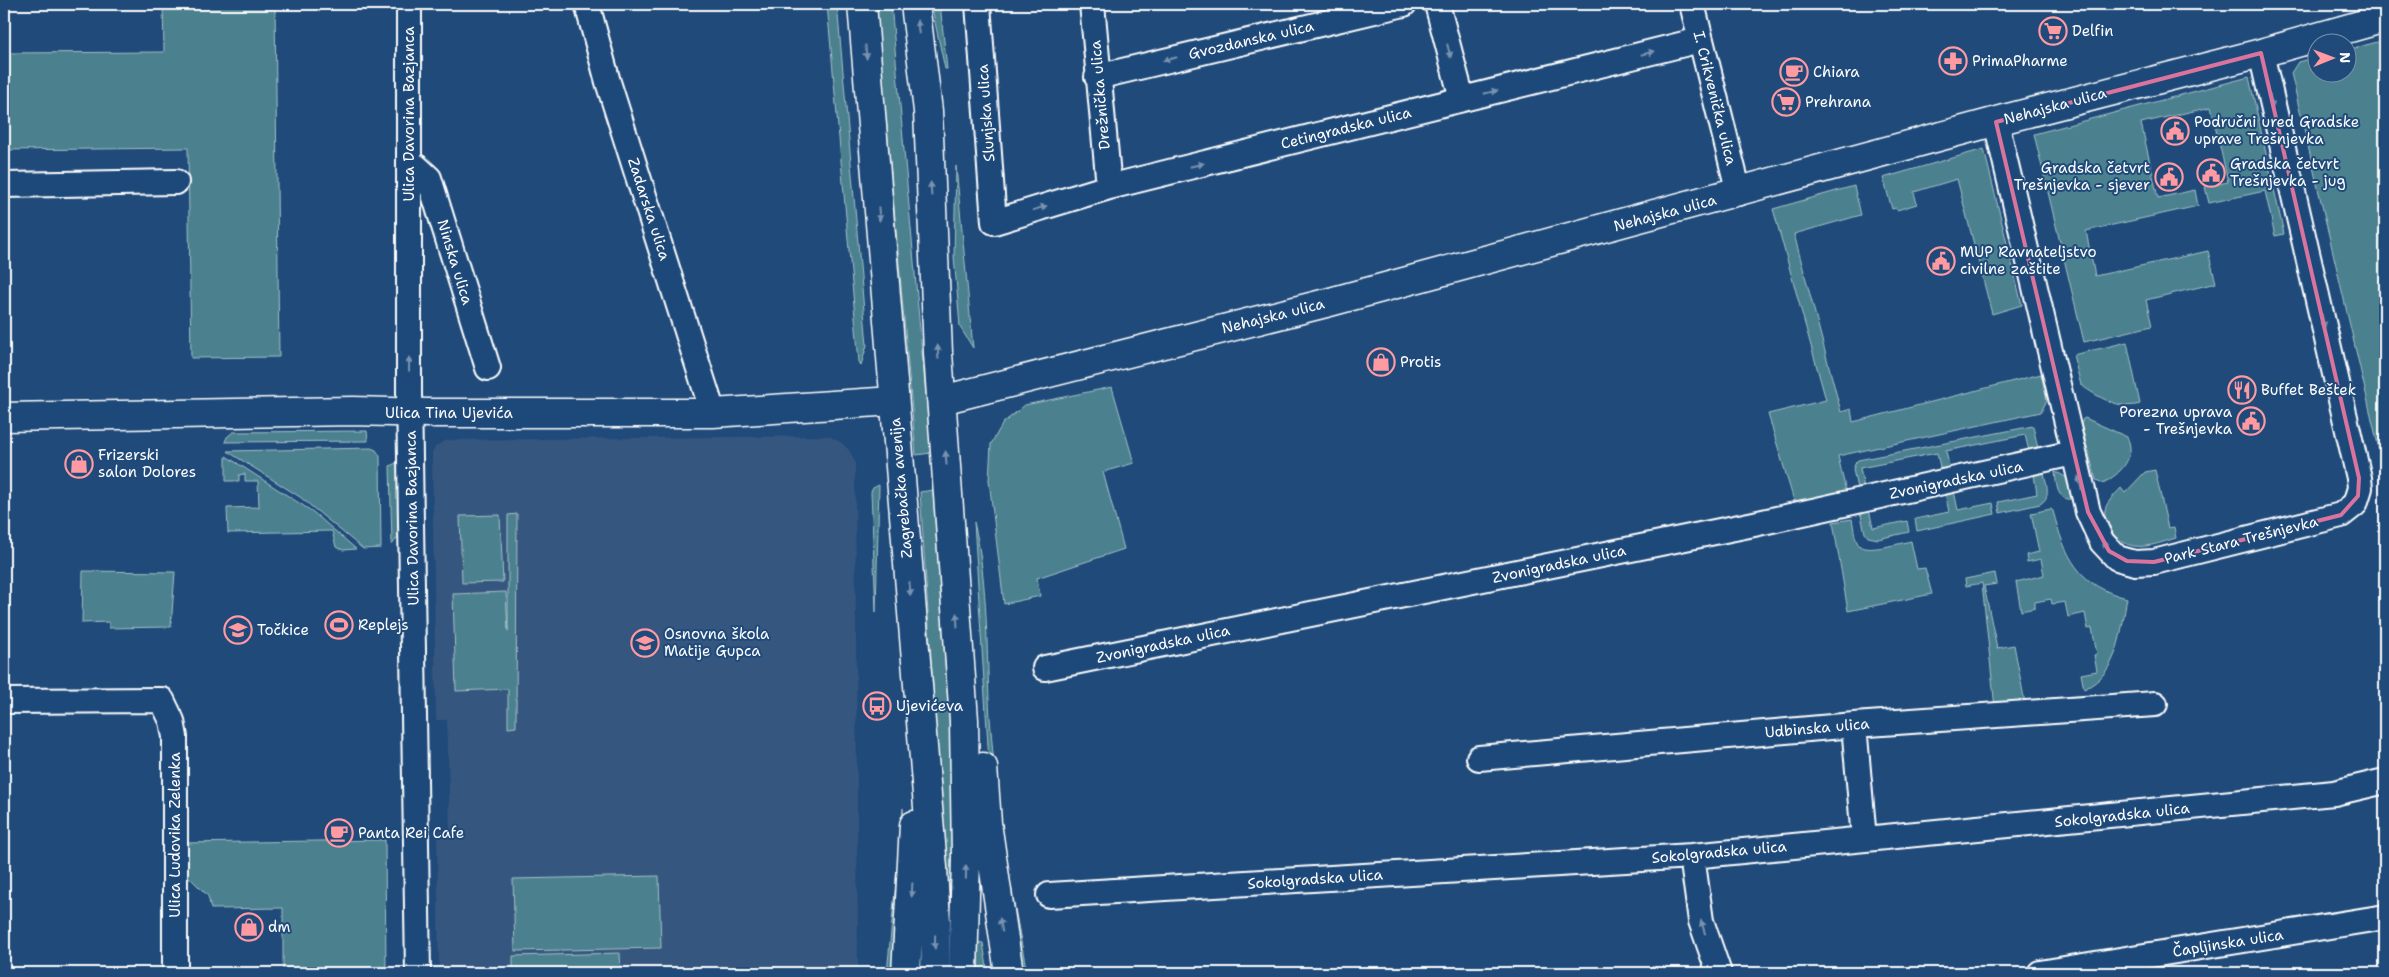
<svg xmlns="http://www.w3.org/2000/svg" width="2389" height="977" viewBox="0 0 2389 977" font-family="'Shantell Sans',sans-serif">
	<rect width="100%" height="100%" fill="#1f4a7a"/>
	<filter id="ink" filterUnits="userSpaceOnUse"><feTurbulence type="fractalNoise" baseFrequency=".02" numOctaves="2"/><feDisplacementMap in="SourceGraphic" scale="10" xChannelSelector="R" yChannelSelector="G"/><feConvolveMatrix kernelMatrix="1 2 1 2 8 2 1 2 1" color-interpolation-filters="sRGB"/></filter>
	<g filter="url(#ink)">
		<path fill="#36577f" d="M829 436 842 443 849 450 855 462 858 973H439L437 831 450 830 447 720H436L432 453 436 446 447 440Z"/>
		<path fill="#4c818f" stroke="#a6c0c7" d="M163 4H275L279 357 191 358 188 148 4 150V53L164 52Z
			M827 4H837L867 345 861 365 859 362Z
			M876 4H891L931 453 916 455Z
			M931 4H940L947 69H945Z
			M2385 40V475L2291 73 2298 62 2316 57V72H2346L2347 50Z
			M2249 77 2284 234 2275 236 2265 191 2209 203 2205 187 2228 182 2211 107 2141 123 2158 198 2195 190 2198 206 2086 231 2095 276 2208 251 2216 283 2146 300 2152 326 2084 342 2034 134Z
			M1984 149 2022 305 1992 314 1957 179 1914 192 1917 204 1897 210 1896 208 1892 209 1883 178Z
			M956 166 973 348 960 327 957 290 954 257Z
			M1854 186 1861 215 1794 234 1841 412 1851 409 1853 422 2041 374 2047 400 2041 412 1838 456 1846 492 1794 501 1768 414 1826 400 1773 209Z
			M2127 342 2140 404C2119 410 2098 397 2081 385L2073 355Z
			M1112 387 1134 463 1103 472 1124 549 1037 578 1040 596 1004 604 989 480 991 444 1003 423 1025 405Z
			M2085 418 2127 437C2137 456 2121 474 2103 483L2096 480 2081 424 2083 419Z
			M2033 426 2039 453 2030 455 2025 435 1946 451 1950 470 1941 472 1937 453 1860 468 1864 488 1857 489 1853 469 1856 462 1858 460Z
			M367 431 368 441 225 442 227 437 233 432Z
			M371 448 376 450 380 456 381 548 363 549 300 497 227 451Z
			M226 456 313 512 356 549 343 550 336 547 332 531 228 533 227 508 259 507 258 481H245V474L239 475V481H226Z
			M400 461V534L392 545 390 466Z
			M2155 470 2168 528 2174 527 2176 538C2163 542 2148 548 2134 546 2119 544 2102 527 2105 510 2107 501 2115 495 2121 488L2125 493 2145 472Z
			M2055 472C2070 477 2074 485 2079 499 2057 502 2057 490 2055 472Z
			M2044 473C2046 485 2052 497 2040 504L2000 513 1998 502 2037 494 2034 475Z
			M879 485 876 612 871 492 873 488Z
			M933 490 951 745 953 880 951 973H946L944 853 920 492Z
			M1954 491 1958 510 1993 503 1995 514 1917 531 1915 519 1949 512 1945 493Z
			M1869 509 1873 528 1907 521 1909 532 1878 539 1868 537 1865 533 1860 511Z
			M2051 509 2053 511C2065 556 2078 586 2127 598 2121 630 2119 674 2084 689L2081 674 2097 671 2094 655 2097 654 2092 628 2088 629 2085 613 2068 617 2065 602 2052 604 2051 599 2035 602V608L2021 611 2016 582 2044 575 2041 559 2027 562 2026 555 2039 552 2031 513Z
			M517 514 516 727 508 728V689L456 691 453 594 506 592 508 631V515Z
			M500 515 503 582 462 583 460 516Z
			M1852 519C1854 527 1854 541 1860 546 1867 553 1901 543 1911 541L1917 569 1925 568 1932 594 1848 611 1833 522Z
			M974 522C989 585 986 653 990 718 996 804 1011 889 1027 973H1018L991 793Z
			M83 571 175 572 171 627 109 628V622L82 623Z
			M1995 573 1997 584 1984 586 1997 648 2014 645 2025 703 1995 708 1982 583 1966 586 1965 579Z
			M903 808 906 843 896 973H887Z
			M385 840 386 973H283V908L211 909 208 896 183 871 182 843Z
			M659 876 661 948 515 951 513 879Z
			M975 942 983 943 988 973H974Z
			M620 953 621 973H513V956Z"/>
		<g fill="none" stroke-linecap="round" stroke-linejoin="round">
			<g stroke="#fff" stroke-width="28">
				<path id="minor" d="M409 4V393L418 973
					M587 4 608 82 713 413
					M978 4 994 222 1109 187 1700 40
					M1092 4 1109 187
					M1437 4 1462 99
					M1692 4 1739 193
					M1097 77 1404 4
					M1996 122 2088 512 2102 542 2117 558 2135 563 2154 562 2341 515 2355 504 2360 488 2359 478 2261 53
					M411 167H417L429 178 488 368
					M4 185 176 182
					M1045 668 1754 524 2073 453
					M4 701 162 700 172 721 175 737V973
					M1854 725 1864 839
					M1479 758 1854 725 2155 704
					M1692 856 1701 921 1719 973
					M1049 895 1692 856 2334 793 2385 781
					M2040 973 2385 917"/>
			</g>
			<g stroke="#fff" stroke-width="31">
				<path id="tertiary" d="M942 400 1330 302 2012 117 2261 53 2385 18
					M4 417 353 411 428 413H713L893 401"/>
			</g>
			<g stroke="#fff" stroke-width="31">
				<path id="secondary" d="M862 4 933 868 936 922 935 973
					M915 4 928 111 938 353 964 720 966 857 963 973
					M983 767 987 823 1009 973
					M906 973 914 825"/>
			</g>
			<use href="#minor" stroke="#1f4a7a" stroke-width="24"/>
			<use href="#tertiary" stroke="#1f4a7a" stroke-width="28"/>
			<use href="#secondary" stroke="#1f4a7a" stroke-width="28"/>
		</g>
		<defs><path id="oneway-solid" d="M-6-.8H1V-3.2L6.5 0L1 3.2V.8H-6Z" transform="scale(1.25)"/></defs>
		<g fill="#7992af">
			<use href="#oneway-solid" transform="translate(918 27) rotate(-97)"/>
			<use href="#oneway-solid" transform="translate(1449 51) rotate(75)"/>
			<use href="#oneway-solid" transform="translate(866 52) rotate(85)"/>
			<use href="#oneway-solid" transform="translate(1648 53) rotate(-14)"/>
			<use href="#oneway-solid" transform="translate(1170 59) rotate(167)"/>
			<use href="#oneway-solid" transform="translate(1491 92) rotate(-14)"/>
			<use href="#oneway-solid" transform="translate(2271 101) rotate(77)"/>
			<use href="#oneway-solid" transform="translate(1197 165) rotate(-14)"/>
			<use href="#oneway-solid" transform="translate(931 189) rotate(-93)"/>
			<use href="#oneway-solid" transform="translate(1040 208) rotate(-17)"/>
			<use href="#oneway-solid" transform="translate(879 214) rotate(85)"/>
			<use href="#oneway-solid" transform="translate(2323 321) rotate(77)"/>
			<use href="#oneway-solid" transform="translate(938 352) rotate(-93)"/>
			<use href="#oneway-solid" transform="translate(409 364) rotate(-90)"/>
			<use href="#oneway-solid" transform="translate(946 458) rotate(-94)"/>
			<use href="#oneway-solid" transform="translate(2080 483) rotate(-104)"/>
			<use href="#oneway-solid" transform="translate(2107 547) rotate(-130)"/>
			<use href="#oneway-solid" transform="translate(910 589) rotate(85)"/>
			<use href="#oneway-solid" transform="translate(957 620) rotate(-94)"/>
			<use href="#oneway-solid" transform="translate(966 872) rotate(-89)"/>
			<use href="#oneway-solid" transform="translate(912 890) rotate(93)"/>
			<use href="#oneway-solid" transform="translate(1001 925) rotate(-100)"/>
			<use href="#oneway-solid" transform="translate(1703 927) rotate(-107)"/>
			<use href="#oneway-solid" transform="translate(935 942) rotate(91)"/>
		</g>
	</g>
	<path fill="none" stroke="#da749d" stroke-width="4" stroke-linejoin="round" d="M2261 53 2359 478 2358 496 2341 515 2154 562 2127 561 2109 551 2088 512 1996 122Z"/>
	<defs>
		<g id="supermarket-ring" transform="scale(1.4375)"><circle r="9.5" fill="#1f4a7a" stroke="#ff9aa2" stroke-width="1.5"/><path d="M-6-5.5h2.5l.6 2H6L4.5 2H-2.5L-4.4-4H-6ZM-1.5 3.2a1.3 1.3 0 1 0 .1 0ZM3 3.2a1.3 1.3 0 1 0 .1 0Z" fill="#ff9aa2"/></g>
		<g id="pharmacy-ring" transform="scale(1.4375)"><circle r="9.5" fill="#1f4a7a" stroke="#ff9aa2" stroke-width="1.5"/><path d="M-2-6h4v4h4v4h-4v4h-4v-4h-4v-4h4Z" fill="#ff9aa2"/></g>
		<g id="cafe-ring" transform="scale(1.4375)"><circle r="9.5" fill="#1f4a7a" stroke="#ff9aa2" stroke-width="1.5"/><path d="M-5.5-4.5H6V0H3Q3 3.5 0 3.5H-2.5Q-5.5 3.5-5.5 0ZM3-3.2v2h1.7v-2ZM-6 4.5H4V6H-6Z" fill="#ff9aa2"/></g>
		<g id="civic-ring" transform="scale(1.4375)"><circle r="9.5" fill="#1f4a7a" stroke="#ff9aa2" stroke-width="1.5"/><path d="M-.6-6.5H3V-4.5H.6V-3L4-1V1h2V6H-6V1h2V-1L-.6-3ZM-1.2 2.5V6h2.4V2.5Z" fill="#ff9aa2"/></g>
		<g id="shop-ring" transform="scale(1.4375)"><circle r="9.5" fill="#1f4a7a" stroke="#ff9aa2" stroke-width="1.5"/><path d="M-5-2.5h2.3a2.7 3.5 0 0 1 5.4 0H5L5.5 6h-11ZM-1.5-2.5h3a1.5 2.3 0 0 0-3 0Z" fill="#ff9aa2"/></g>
		<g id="restaurant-ring" transform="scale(1.4375)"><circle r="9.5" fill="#1f4a7a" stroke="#ff9aa2" stroke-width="1.5"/><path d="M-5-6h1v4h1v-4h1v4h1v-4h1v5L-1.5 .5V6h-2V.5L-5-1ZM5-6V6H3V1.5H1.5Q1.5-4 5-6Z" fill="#ff9aa2"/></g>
		<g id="stadium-ring" transform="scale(1.4375)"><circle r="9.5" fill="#1f4a7a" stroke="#ff9aa2" stroke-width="1.5"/><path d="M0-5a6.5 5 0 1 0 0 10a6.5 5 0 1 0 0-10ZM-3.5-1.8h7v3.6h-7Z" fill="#ff9aa2"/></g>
		<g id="school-ring" transform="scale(1.4375)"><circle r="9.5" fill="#1f4a7a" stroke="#ff9aa2" stroke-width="1.5"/><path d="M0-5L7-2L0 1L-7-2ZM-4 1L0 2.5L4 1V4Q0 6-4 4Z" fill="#ff9aa2"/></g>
		<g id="bus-ring" transform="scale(1.4375)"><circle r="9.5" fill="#1f4a7a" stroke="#ff9aa2" stroke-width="1.5"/><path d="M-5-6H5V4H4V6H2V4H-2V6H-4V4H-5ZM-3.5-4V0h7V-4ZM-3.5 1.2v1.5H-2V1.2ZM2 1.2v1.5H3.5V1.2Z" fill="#ff9aa2"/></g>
	</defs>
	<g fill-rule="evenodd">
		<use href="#supermarket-ring" x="2053" y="31"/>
		<use href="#pharmacy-ring" x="1953" y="61"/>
		<use href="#cafe-ring" x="1794" y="72"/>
		<use href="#supermarket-ring" x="1786" y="102"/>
		<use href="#civic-ring" x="2175" y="131"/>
		<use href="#civic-ring" x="2211" y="173"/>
		<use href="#civic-ring" x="2169" y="177"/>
		<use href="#civic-ring" x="1941" y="261"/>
		<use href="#shop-ring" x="1381" y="362"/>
		<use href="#restaurant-ring" x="2242" y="390"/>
		<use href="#civic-ring" x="2251" y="421"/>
		<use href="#shop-ring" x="79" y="464"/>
		<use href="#stadium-ring" x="339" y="625"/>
		<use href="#school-ring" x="238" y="630"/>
		<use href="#school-ring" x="645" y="643"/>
		<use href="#bus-ring" x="877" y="706"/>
		<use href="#cafe-ring" x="339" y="833"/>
		<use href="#shop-ring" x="249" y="927"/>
	</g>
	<g text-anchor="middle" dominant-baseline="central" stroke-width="4" stroke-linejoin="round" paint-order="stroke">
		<g font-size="15" fill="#fff" stroke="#1f4a7a" text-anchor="start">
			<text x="2072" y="31">Delfin</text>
			<text x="1972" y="61">PrimaPharme</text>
			<text x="1813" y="72">Chiara</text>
			<text x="1805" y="102">Prehrana</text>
			<text x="2194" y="122">Područni ured Gradske<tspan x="2194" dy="17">uprave Trešnjevka</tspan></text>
			<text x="2230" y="164">Gradska četvrt<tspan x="2230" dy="17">Trešnjevka - jug</tspan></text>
			<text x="2150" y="168" text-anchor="end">Gradska četvrt<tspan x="2150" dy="17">Trešnjevka - sjever</tspan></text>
			<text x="1960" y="252">MUP Ravnateljstvo<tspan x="1960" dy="17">civilne zaštite</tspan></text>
			<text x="1400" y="362">Protis</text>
			<text x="2261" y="390">Buffet Beštek</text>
			<text x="2232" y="412" text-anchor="end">Porezna uprava<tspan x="2232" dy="17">- Trešnjevka</tspan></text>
			<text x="98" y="455">Frizerski<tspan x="98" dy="17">salon Dolores</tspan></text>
			<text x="358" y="625">Replejs</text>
			<text x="257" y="630">Točkice</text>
			<text x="664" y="634">Osnovna škola<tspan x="664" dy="17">Matije Gupca</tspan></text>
			<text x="896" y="706">Ujevićeva</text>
			<text x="358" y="833">Panta Rei Cafe</text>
			<text x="268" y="927">dm</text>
		</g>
		<g font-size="15" fill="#fff" stroke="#1f4a7a">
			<text transform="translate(1251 40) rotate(-13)">Gvozdanska ulica</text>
			<text transform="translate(1100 95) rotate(-95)">Drežnička ulica</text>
			<text transform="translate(1715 98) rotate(76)">I. Crikvenička ulica</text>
			<text transform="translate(2055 106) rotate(-15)">Nehajska ulica</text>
			<text transform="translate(986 113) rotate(-94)">Slunjska ulica</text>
			<text transform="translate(409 114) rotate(-90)">Ulica Davorina Bazjanca</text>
			<text transform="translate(1346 128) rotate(-14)">Cetingradska ulica</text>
			<text transform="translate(649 209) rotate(72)">Zadarska ulica</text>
			<text transform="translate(1665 213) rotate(-15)">Nehajska ulica</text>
			<text transform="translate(455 262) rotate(73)">Ninska ulica</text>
			<text transform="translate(1273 316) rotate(-14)">Nehajska ulica</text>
			<text x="449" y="413">Ulica Tina Ujevića</text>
			<text transform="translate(1956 480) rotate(-12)">Zvonigradska ulica</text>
			<text transform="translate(901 488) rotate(-95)">Zagrebačka avenija</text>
			<text transform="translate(412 518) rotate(-91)">Ulica Davorina Bazjanca</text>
			<text transform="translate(2241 540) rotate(-14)">Park Stara Trešnjevka</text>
			<text transform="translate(1559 564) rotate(-12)">Zvonigradska ulica</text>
			<text transform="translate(1163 644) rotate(-12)">Zvonigradska ulica</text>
			<text transform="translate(1817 728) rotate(-5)">Udbinska ulica</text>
			<text transform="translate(2122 815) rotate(-6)">Sokolgradska ulica</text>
			<text transform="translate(175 835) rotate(-90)">Ulica Ludovika Zelenka</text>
			<text transform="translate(1719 852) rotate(-5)">Sokolgradska ulica</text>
			<text transform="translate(1315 879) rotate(-4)">Sokolgradska ulica</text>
			<text transform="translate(2228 943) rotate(-9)">Čapljinska ulica</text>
		</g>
	</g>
	<rect width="2389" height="977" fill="none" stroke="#1f4a7a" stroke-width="20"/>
	<rect x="10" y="10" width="2369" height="957" fill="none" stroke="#fff" stroke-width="2" filter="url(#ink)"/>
	<g transform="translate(2332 58) rotate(89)"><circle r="24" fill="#1f4a7a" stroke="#7992af"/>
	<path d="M0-4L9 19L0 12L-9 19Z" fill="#ff9aa2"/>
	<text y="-8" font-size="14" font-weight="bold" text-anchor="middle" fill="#ffffff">N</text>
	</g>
</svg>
